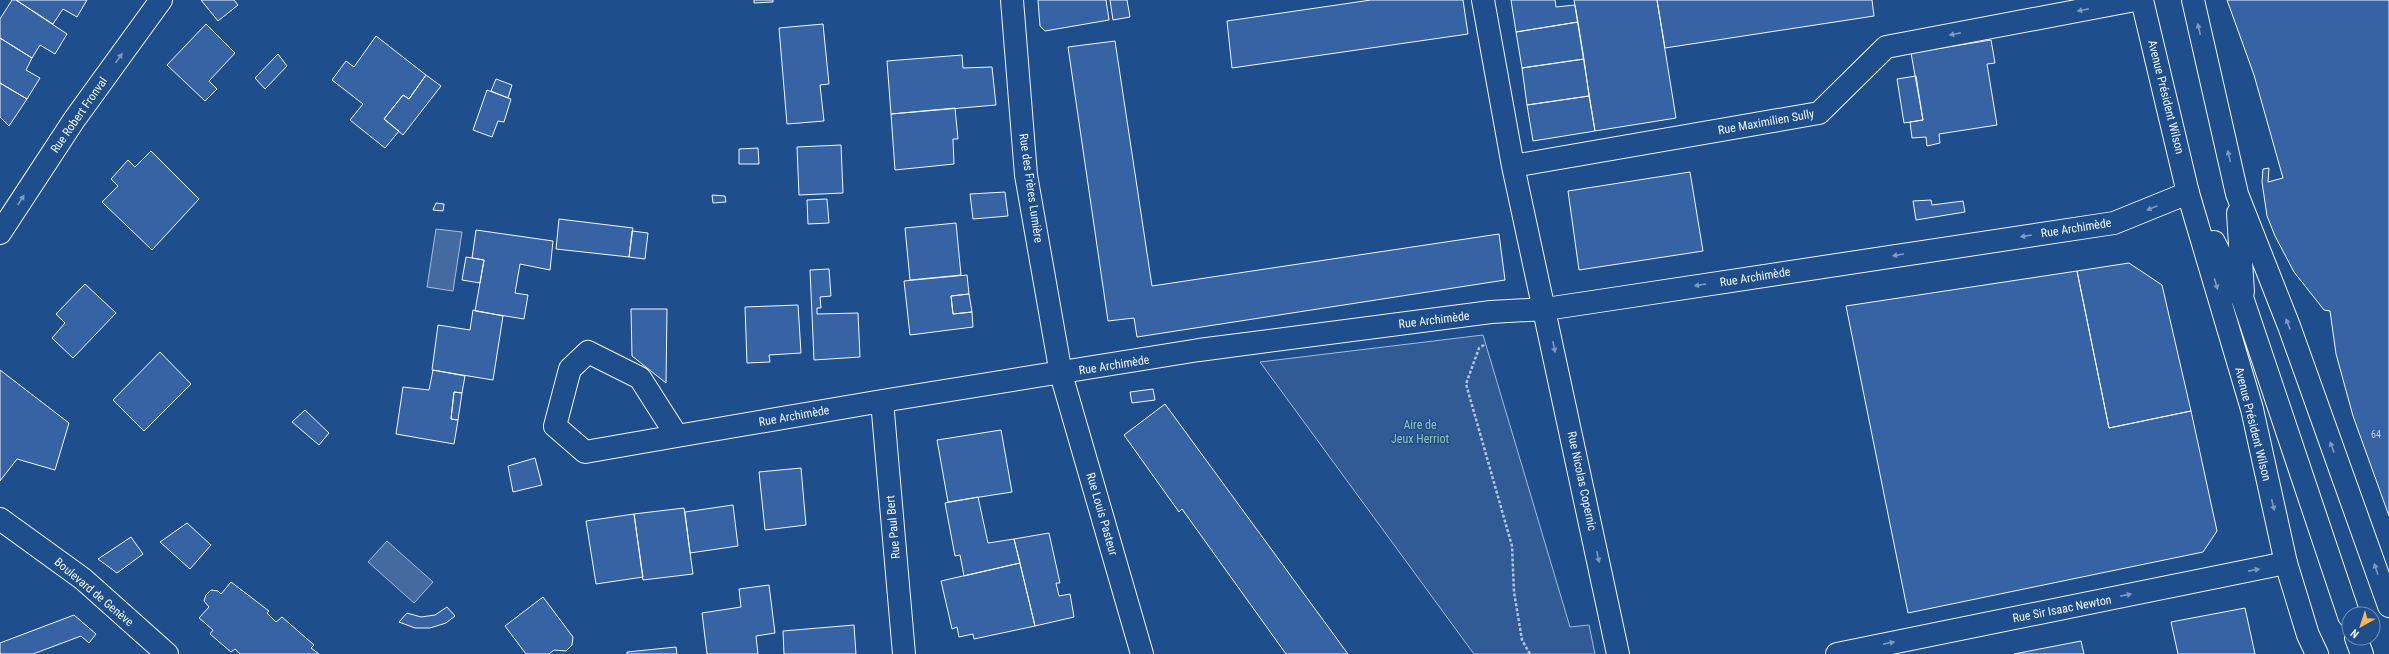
<svg xmlns="http://www.w3.org/2000/svg" width="2389" height="654" viewBox="0 0 2389 654" font-family="'Roboto Condensed',sans-serif">
	<rect width="100%" height="100%" fill="#1f4e8c"/>
	<path fill="#305b95" stroke="#a8bbd7" d="M1483 335 1570 627 1589 625 1595 654H1474L1260 362Z"/>
	<path fill="#446ba0" stroke="#a8bbd7" d="M436 229 462 232 453 291 427 287Z
		M387 541 433 582 414 603 368 562Z"/>
	<path fill="#3563a3" stroke="#f2f6ff" d="M12 0H16L67 34 55 54 40 45 32 58 0 38V19Z
		M16 0H87L77 17 63 9 53 24Z
		M201 0H234L238 5 218 21Z
		M754 0H773V2L754 3Z
		M1038 0H1106L1109 20 1045 31 1040 26Z
		M1110 0H1127L1130 17 1113 20Z
		M1371 0H1463L1468 34 1232 68 1227 21Z
		M1511 0H1555L1556 7 1575 5 1578 22 1516 32Z
		M1574 0H1657L1676 118 1595 131Z
		M1657 0H1872L1874 16 1665 48Z
		M2227 0H2389V516L2353 416 2336 354 2330 311 2324 310 2294 272 2275 236 2267 216 2262 182 2263 169 2269 168 2268 182 2283 178 2254 75Z
		M1578 22 1584 59 1522 68 1516 32Z
		M206 24 235 53 209 81 217 89 205 101 167 65Z
		M823 24 829 84 820 85 824 121 787 124 779 28Z
		M376 36 426 75 409 99 403 95 384 119 399 131 385 148 350 120 363 104 332 80 346 61 354 67Z
		M0 38 32 58 26 70 40 78 27 99 0 83Z
		M1991 40 1995 63 1987 64 1997 125 1939 134 1940 143 1927 146 1926 137 1912 138 1910 122 1923 120 1911 53Z
		M1115 41 1152 286 1499 234 1505 280 1137 337 1134 318 1108 321 1068 47Z
		M278 54 287 66 265 89 255 78Z
		M962 55 963 68 992 67 996 105 891 114 887 61Z
		M1584 59 1589 96 1527 105 1522 68Z
		M426 75 441 86 403 135 384 119 403 95 409 99Z
		M1916 76 1923 120 1904 123 1897 79Z
		M496 79 512 85 508 98 491 91Z
		M0 83 27 99 9 126 0 117Z
		M487 90 511 99 504 122 498 121 492 137 473 130Z
		M1589 96 1595 131 1533 141 1527 105Z
		M955 108 958 139H953L954 164 895 170 891 114Z
		M841 145 843 193 799 195 797 147Z
		M758 148 759 164H739V149Z
		M151 151 199 199 152 250 102 202 118 186 111 179 128 160 135 167Z
		M1690 172 1703 251 1579 270 1568 191Z
		M1005 192 1008 216 973 219 970 194Z
		M712 195 725 196 726 202 713 203Z
		M827 199 829 223 808 224 807 200Z
		M1931 200 1932 205 1963 201 1965 212 1916 220 1913 201Z
		M436 203 444 204 443 211 433 210Z
		M559 219 633 228 629 257 556 249Z
		M956 223 961 275 910 280 905 228Z
		M476 230 553 241 550 270 520 264 515 293 528 295 524 319 475 311 484 260 472 258Z
		M632 231 648 233 645 259 629 257Z
		M466 257 484 260 480 283 462 280Z
		M2129 263 2162 285 2191 411 2109 428 2077 271Z
		M829 269 831 296 820 297 821 308H817V314L858 313 860 357 814 360 810 270Z
		M2077 271 2109 428 2191 411 2217 531 2203 552 1908 613 1846 306Z
		M967 275 969 294 951 296 953 314 972 312 973 327 910 335 904 281Z
		M85 284 116 313 73 358 52 338 65 323 56 314Z
		M969 294 972 312 953 314 951 296Z
		M798 305 801 353 769 355 770 362 747 363 745 307Z
		M631 309H667L666 383 632 356Z
		M473 310 503 316 493 380 432 370 438 325 470 330Z
		M160 352 191 384 144 431 113 400Z
		M0 370 69 423 55 470 17 459 0 481Z
		M433 370 465 376 462 393 454 392 451 419 458 420 454 444 396 434 403 387 429 390Z
		M1153 389 1155 400 1132 403 1130 392Z
		M454 392 462 393 458 420 451 419Z
		M1165 404 1348 654H1286L1182 509 1179 512 1124 435Z
		M305 410 329 433 319 445 292 422Z
		M1001 430 1012 492 948 502 937 440Z
		M535 458 542 485 513 492 508 466Z
		M801 468 806 525 765 530 759 472Z
		M978 497 988 543 1014 539 1020 563 964 576 960 555 955 556 945 503Z
		M733 505 738 546 690 553 685 512Z
		M684 508 693 574 643 580 634 514Z
		M634 514 643 577 596 584 586 521Z
		M187 523 211 545 190 569 160 542Z
		M1049 533 1060 583H1056L1059 596 1070 594 1074 617 1035 626 1014 539Z
		M131 537 143 554 117 573 98 559Z
		M1020 563 1035 626 974 639 973 634 959 637 957 627 952 629 941 581Z
		M231 582 269 611 267 613 276 622 282 617 314 645 311 648 319 654H240L235 649 231 652 210 634 213 630 199 618 209 607 204 601 206 595 211 590 218 591 221 594Z
		M769 585 775 633 756 636 758 654H707L702 613 741 607 739 589Z
		M543 597 573 637 572 645 566 651 554 650 549 654H526L505 626Z
		M447 607 455 616 446 623 430 628H415L399 622 407 613 421 617 435 615Z
		M2245 608 2255 654H2178L2171 622Z
		M74 615 96 634 89 643 81 636 33 654H0V643Z
		M854 625 856 654H784L783 631Z
		M2081 641 2084 654H2014Z
		M676 647 677 654H627V652Z"/>
	<g fill="none" stroke-linecap="round" stroke-linejoin="round">
		<g stroke="#f2f6ff" stroke-width="24">
			<path id="minor" d="M1012 0 1026 175 1061 374 1142 654
				M1483 0 1513 166 1819 113 1886 47 2135 0
				M1513 166 1618 654
				M0 233 74 120 161 0
				M882 401 904 654
				M677 436 585 452 555 426 570 369 588 352 640 378 677 436 882 401 1199 350 1491 312 1546 309 2114 223 2188 193
				M0 519 83 579 167 654
				M1837 654 2286 563"/>
		</g>
		<g stroke="#f2f6ff" stroke-width="24">
			<path id="major" d="M2142 0 2188 193 2252 409 2286 563 2308 635 2317 654
				M2193 0 2237 194 2289 326 2389 606
				M2238 213 2243 292
				M2214 242 2243 300 2349 616
				M2356 638 2362 654"/>
		</g>
		<path stroke="#b3c4dc" stroke-width="2.5" stroke-dasharray="3 2" stroke-linecap="butt" d="M1484 345 1479 348 1466 384 1512 546 1514 592 1522 640 1530 654"/>
		<use href="#minor" stroke="#1f4e8c" stroke-width="22"/>
		<use href="#major" stroke="#1f4e8c" stroke-width="22"/>
	</g>
	<defs><path id="oneway-solid" d="M-6-.8H1V-3.2L6.5 0L1 3.2V.8H-6Z"/></defs>
	<g fill="#7e9ac0">
		<use href="#oneway-solid" transform="translate(2083 10) rotate(169)"/>
		<use href="#oneway-solid" transform="translate(2199 29) rotate(-103)"/>
		<use href="#oneway-solid" transform="translate(1955 34) rotate(169)"/>
		<use href="#oneway-solid" transform="translate(119 58) rotate(-54)"/>
		<use href="#oneway-solid" transform="translate(2229 156) rotate(-103)"/>
		<use href="#oneway-solid" transform="translate(21 200) rotate(-57)"/>
		<use href="#oneway-solid" transform="translate(2152 208) rotate(158)"/>
		<use href="#oneway-solid" transform="translate(2026 236) rotate(171)"/>
		<use href="#oneway-solid" transform="translate(1898 255) rotate(171)"/>
		<use href="#oneway-solid" transform="translate(2216 284) rotate(74)"/>
		<use href="#oneway-solid" transform="translate(1700 285) rotate(171)"/>
		<use href="#oneway-solid" transform="translate(2288 324) rotate(-111)"/>
		<use href="#oneway-solid" transform="translate(1554 347) rotate(78)"/>
		<use href="#oneway-solid" transform="translate(2332 447) rotate(-110)"/>
		<use href="#oneway-solid" transform="translate(2273 505) rotate(77)"/>
		<use href="#oneway-solid" transform="translate(1598 557) rotate(78)"/>
		<use href="#oneway-solid" transform="translate(2376 569) rotate(-109)"/>
		<use href="#oneway-solid" transform="translate(2254 570) rotate(-11)"/>
		<use href="#oneway-solid" transform="translate(2126 595) rotate(-11)"/>
		<use href="#oneway-solid" transform="translate(1889 643) rotate(-11)"/>
	</g>
	<g text-anchor="middle" dominant-baseline="central" stroke-width="3" stroke-linejoin="round" paint-order="stroke">
		<g font-size="10" fill="#c3d1e8">
			<text x="2376" y="434">64</text>
		</g>
		<g font-size="12" fill="#f2f6ff" stroke="#1f4e8c">
			<text transform="translate(2166 97) rotate(76)">Avenue Président Wilson</text>
			<text transform="translate(79 115) rotate(-55)">Rue Robert Fronval</text>
			<text transform="translate(1766 122) rotate(-10)">Rue Maximilien Sully</text>
			<text transform="translate(1031 188) rotate(82)">Rue des Frères Lumière</text>
			<text transform="translate(2076 228) rotate(-9)">Rue Archimède</text>
			<text transform="translate(1755 277) rotate(-9)">Rue Archimède</text>
			<text transform="translate(1434 320) rotate(-7)">Rue Archimède</text>
			<text transform="translate(1114 365) rotate(-9)">Rue Archimède</text>
			<text transform="translate(794 416) rotate(-10)">Rue Archimède</text>
			<text transform="translate(2253 424) rotate(76)">Avenue Président Wilson</text>
			<text transform="translate(1582 481) rotate(78)">Rue Nicolas Copernic</text>
			<text transform="translate(1102 514) rotate(74)">Rue Louis Pasteur</text>
			<text transform="translate(893 527) rotate(-95)">Rue Paul Bert</text>
			<text transform="translate(94 592) rotate(40)">Boulevard de Genève</text>
			<text transform="translate(2062 609) rotate(-11)">Rue Sir Isaac Newton</text>
		</g>
		<g font-size="12" fill="#97c8a6" stroke="#1f4e8c">
			<text x="1420" y="425">Aire de<tspan x="1420" dy="14">Jeux Herriot</tspan></text>
		</g>
	</g>
	<g transform="translate(2361 626) rotate(219)"><circle r="19" fill="#1f4e8c" stroke="#7391ba"/>
	<path d="M0-3L7 15L0 10L-7 15Z" fill="#ffb74d"/>
	<text y="-6" font-size="11" font-weight="bold" text-anchor="middle" fill="#f2f6ff">N</text>
	</g>
</svg>
